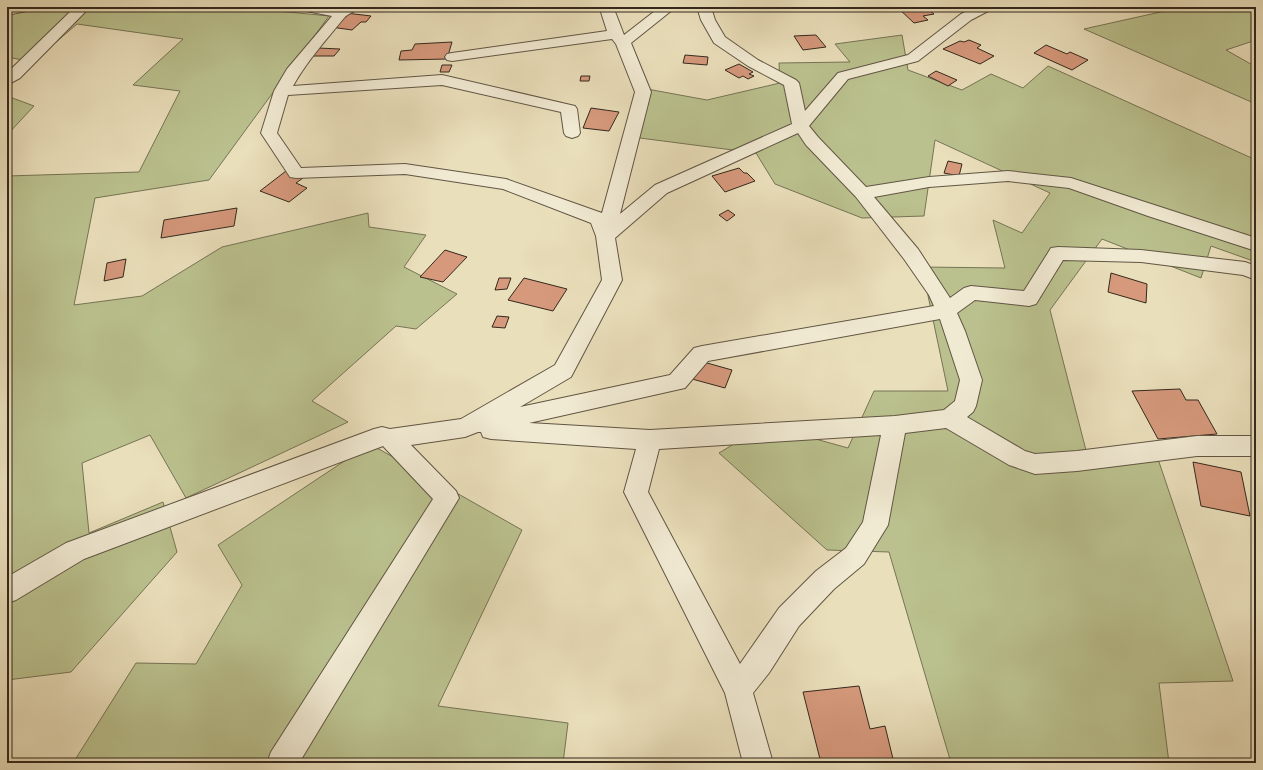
<svg xmlns="http://www.w3.org/2000/svg" width="1263" height="770" viewBox="0 0 1263 770" font-family="'Libre Bodoni',serif">
	<rect width="100%" height="100%" fill="#eadfbb"/>
	<filter id="stains"><feTurbulence type="fractalNoise" baseFrequency=".005" numOctaves="4"/><feColorMatrix values="0 0 0 0 .2 0 0 0 0 .09 0 0 0 0 .02 0 0 0 .5 -.17"/></filter>
	<radialGradient id="worn" r=".72"><stop offset=".6" stop-color="#630" stop-opacity="0"/><stop offset="1" stop-color="#630" stop-opacity=".3"/></radialGradient>
	<path fill="#bac18e" stroke="#767456" d="M7 7H280L278 11 329 16 209 180 95 198 74 305 142 296 222 247 368 213 369 227 426 235 404 267 457 294 416 329 396 326 312 401 348 422 186 498 150 435 82 463 89 533 163 502 177 552 71 672 7 680V176L139 172 180 91 133 85 183 39 77 24 33 62 7 57Z
		M1171 7H1256V40L1226 50 1256 67V104L1084 29 1174 9Z
		M902 35 908 70 962 90 991 74 1023 88 1048 66 1256 160V262L1211 246 1201 278 1102 239 1050 310 1090 466 1158 459 1233 681 1159 683 1169 763H951L889 552 827 550 719 453 765 425 848 448 874 391H948L922 267 1005 268 993 220 1022 233 1050 193 935 140 924 216 862 218 775 184 756 153 632 137 647 89 707 100 780 83 779 63 850 62 835 44Z
		M7 96 34 106 7 135Z
		M370 444 522 530 438 706 568 723 563 763H73L136 663 196 664 242 585 218 545Z"/>
	<path fill="#d6997c" stroke="#33281d" d="M904 7H925L934 14 923 16 928 20 914 23 898 8Z
		M346 13 371 16 366 22H361L352 30 331 27Z
		M816 35 826 47 803 50 794 36Z
		M969 40 981 45 977 48 994 56 980 64 943 49 960 41 964 42Z
		M452 42 447 59 399 60 401 51 412 50 415 44Z
		M1046 45 1067 54 1070 52 1088 60 1072 70 1034 53Z
		M318 48 340 49 334 56H310Z
		M685 55 708 57 707 65 683 63Z
		M739 64 753 72 749 74 754 76 748 79 743 76 739 78 725 70Z
		M442 65H452L449 72H440Z
		M936 71 957 80 948 86 928 76Z
		M581 76H590L589 81H580Z
		M591 108 619 112 609 131 583 128Z
		M948 161 962 164 959 176 944 173Z
		M739 168 744 173H747L755 181 725 192 712 176Z
		M286 171 303 178 296 183 307 188 289 202 260 191Z
		M237 208 234 226 161 238 164 220Z
		M728 210 735 215 727 221 719 215Z
		M445 250 467 257 443 282 420 277Z
		M126 259 123 277 104 281 107 263Z
		M1111 273 1147 284 1146 303 1108 292Z
		M499 278H511L507 289 495 290Z
		M524 278 567 289 553 311 508 300Z
		M497 316 509 317 505 328 492 327Z
		M700 361 732 370 725 388 692 379Z
		M1180 389 1186 400H1198L1217 434 1158 439 1132 391Z
		M1193 462 1241 472 1250 516 1201 506Z
		M859 686 870 729 885 726 894 763H821L803 692Z"/>
	<g fill="none" stroke-linecap="round" stroke-linejoin="round">
		<g stroke="#615644" stroke-width="2">
			<path id="minor" d="M7 7H33L31 10 7 15Z
				M75 7H90L20 78 7 85V73Z
				M299 7 339 9 342 7H359C355 12 348 13 344 18 326 40 307 61 293 86L442 75 575 106 577 109 580 133 578 136 572 138 566 136 564 133 561 112 442 85 288 95 277 133 301 168 405 164 506 179 602 213 635 92 616 44 612 39 452 61 447 60 445 57 447 54 452 53 607 31 600 9 601 7H615L614 9 624 35 660 7H676L631 43 651 92 620 214 655 185 792 124 784 85 748 66 714 43 701 20 697 7H711L715 20 725 37 758 60 796 80 799 83 805 111 838 73 908 55 961 14 975 7H992L990 10 971 20 918 61 848 79 809 126 818 137 866 187 929 177 1008 171 1071 178 1256 238V251L1148 216 1069 188 1008 181 929 187 874 197 918 249 950 298 964 288 971 286 1024 291 1051 248 1058 247 1141 250 1245 262 1256 266V280L1243 275 1141 262 1063 260 1036 304 1029 306 975 300 957 313 965 331 982 380 976 406 973 412 967 417 1025 451 1035 454 1077 451 1197 436H1256V456H1197L1077 471 1035 474 1009 465 946 428 905 433 888 525 864 564 834 589 799 626 769 673 753 693 773 763H743L725 693 624 492 636 449 491 439 483 437 481 432H478L465 437 411 445 456 491 459 498 299 763H267L271 752 433 499 383 446 84 559 16 600 7 603V577L66 543 374 429 382 427 390 429 461 419 555 365 602 280 596 236 591 223 503 189 405 174 296 178 290 177 261 133 274 91 287 69 332 16 301 10ZM798 133 806 145 856 197 904 259 929 295 934 306 702 346 694 348 670 375 520 407 571 377 622 280 615 238 667 193ZM940 319 960 380 955 401 944 410 895 416 650 430 529 423 685 388 708 361ZM881 435 863 522 846 548 816 571 779 608 740 664 648 492 659 449Z"/>
		</g>
		<use href="#minor" fill="#f1ead3" fill-rule="evenodd"/>
	</g>
	<rect width="1263" height="770" fill="none" stroke="#eadfbb" stroke-width="24"/>
	<rect x="8" y="8" width="1247" height="754" fill="none" stroke="#33281d" stroke-width="2"/>
	<rect x="12" y="12" width="1239" height="746" fill="none" stroke="#33281d"/>
	<rect width="100%" height="100%" filter="url(#stains)"/>
	<rect width="100%" height="100%" fill="url(#worn)"/>
</svg>
